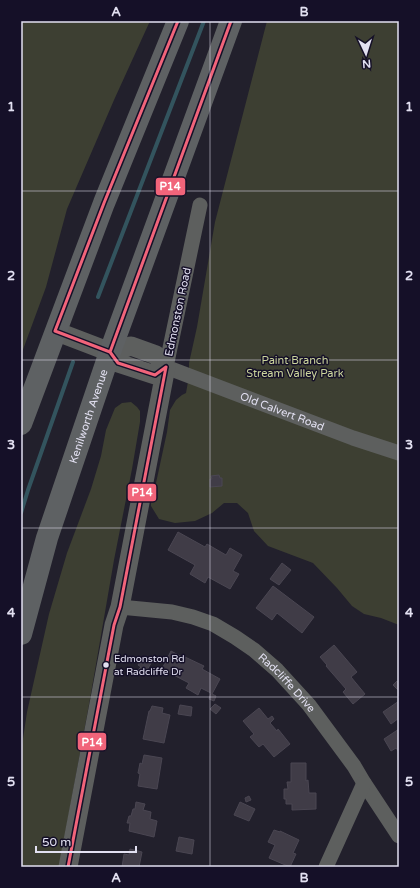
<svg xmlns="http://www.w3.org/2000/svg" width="420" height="888" viewBox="0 0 420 888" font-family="'Varela Round',sans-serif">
	<rect width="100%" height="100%" fill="#22202c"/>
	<path fill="#3d3f32" d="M21 21H150L114 100 67 209 46 287 21 355Z
		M267 21H399V625L381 618 364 614 352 606 337 588 313 563 268 546 254 531 248 513 237 503H224L212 513 195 521 175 523 159 519 151 506V495L156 483 167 432 170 410 176 400 182 395 186 393 189 376V363L197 327 215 222Z
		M131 402 137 407 140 411V422L132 469 114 560 90 699 59 867H21V752L27 712 49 614 67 553 91 489 101 456 106 430 115 408 122 403Z"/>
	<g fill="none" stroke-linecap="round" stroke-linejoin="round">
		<path stroke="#33545e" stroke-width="4" d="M98 297 204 21
			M21 513 28 490 73 362"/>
	</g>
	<path fill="#403c47" stroke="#4a4652" d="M219 475 220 478H222V486L210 487V479H212L211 476Z
		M178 532 205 547 207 544 226 555 230 548 242 555 233 571 239 574 230 589 208 577 205 583 190 574 195 565 168 550Z
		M282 563 291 570 279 585 270 579Z
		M273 586 314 617 302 633 277 613 272 620 256 608Z
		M334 645 357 672 351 677 365 694 353 704 343 692 346 689 326 666 327 665 320 657Z
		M171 651 184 658 185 657 204 666 202 669 220 679 212 694 216 696 214 701 209 699 211 693 201 688 198 695 186 688 189 683 162 669Z
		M142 658 151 663 145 674 138 670 141 667 138 665Z
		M397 681 399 684V689L398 690 393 685Z
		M399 701V718L391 724 383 712Z
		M215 704 221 708 216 714 210 709Z
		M180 705 192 707 191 716 178 714Z
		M152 706 163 708 162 713 170 715 164 743 143 739 149 711H150Z
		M259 708 268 719 272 716 274 719 270 723 277 731 278 729 290 744 274 757 263 744 259 747 250 737 254 734 243 721Z
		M399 729V752L396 748 391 751 384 739Z
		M144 755 162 758 157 789 138 786 140 774 138 773 140 763 142 764Z
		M291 763H306V781L308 780 309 793H316V809L292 810V804H286V799H284V789H288L287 782H291Z
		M249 796 251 800 246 802 245 798Z
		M136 802 145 804 143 810 151 812 150 819 157 821 154 837 129 831 130 823H127L129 816H131L133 809H135Z
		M240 802 255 809 249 821 234 815Z
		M274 830 280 832V831L299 840 293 853 296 854 290 867 269 858 275 845 268 842Z
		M179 837 194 840 192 854 176 851Z
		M130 849 142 852 139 867H122L124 854 129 855Z"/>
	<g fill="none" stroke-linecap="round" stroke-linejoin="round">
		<g stroke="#5d5f5e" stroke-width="15">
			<path id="s1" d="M200 205 166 367 353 438 399 453"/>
			<path id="s2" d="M120 607 172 612 193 617 213 624 235 637 254 650 277 670 309 705 354 766 364 783 399 836"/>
			<path d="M326 867 364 783"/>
		</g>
		<path stroke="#5d5f5e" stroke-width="19" d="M55 331 110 352 118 363 155 375 166 367
			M110 352 131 346 156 355 166 367
			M68 867 114 625 120 607 166 367"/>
		<g stroke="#5e6163" stroke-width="22">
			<path d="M21 424 104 203 178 21"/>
			<path id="s3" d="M21 634 47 538 110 352 231 21"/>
		</g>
		<g stroke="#151028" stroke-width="6">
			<path id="bus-1" d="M110 352 231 21
				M166 367 155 375 118 363 110 352 55 331 104 203 178 21
				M68 867 114 625 120 607 166 367"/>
		</g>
		<use href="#bus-1" stroke="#f1647a" stroke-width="3"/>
	</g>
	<path fill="none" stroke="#e2e0f1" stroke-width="1" stroke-opacity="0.55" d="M210 21V867M21 191H399M21 360H399M21 528H399M21 697H399"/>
	<circle fill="#e2e0f1" stroke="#151028" stroke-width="1.5" cx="106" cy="665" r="3.5"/>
	<g text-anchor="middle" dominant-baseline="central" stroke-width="3" stroke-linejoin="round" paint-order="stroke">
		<g font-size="10" fill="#e2e0f1" stroke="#151028" text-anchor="start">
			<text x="114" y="659">Edmonston Rd<tspan x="114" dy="13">at Radcliffe Dr</tspan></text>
		</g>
		<g font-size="11" fill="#e2e0f1" stroke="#151028">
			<text transform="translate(178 312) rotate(-78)">Edmonston Road</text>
			<text stroke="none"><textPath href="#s1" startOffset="290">Old Calvert Road</textPath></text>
			<text stroke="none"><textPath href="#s3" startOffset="228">Kenilworth Avenue</textPath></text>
			<text stroke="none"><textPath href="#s2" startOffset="190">Radcliffe Drive</textPath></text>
		</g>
		<g font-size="11" fill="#ccd59d" stroke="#151028">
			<text x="295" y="360">Paint Branch<tspan x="295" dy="13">Stream Valley Park</tspan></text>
		</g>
	</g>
	<g stroke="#151028" stroke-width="1.5">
		<rect x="155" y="177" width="31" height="19" rx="4" fill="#f1647a"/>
		<rect x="127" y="483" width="30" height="19" rx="4" fill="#f1647a"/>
		<rect x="77" y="732" width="30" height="19" rx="4" fill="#f1647a"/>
	</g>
	<g font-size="11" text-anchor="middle" font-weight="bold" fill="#fff">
		<text x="170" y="190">P14</text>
		<text x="142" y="496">P14</text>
		<text x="92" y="746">P14</text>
	</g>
	<rect width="420" height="888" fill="none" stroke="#151028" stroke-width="44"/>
	<g transform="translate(366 54) rotate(176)" stroke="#151028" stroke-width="3" paint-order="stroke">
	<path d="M0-3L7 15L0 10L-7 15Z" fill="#e2e0f1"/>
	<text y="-6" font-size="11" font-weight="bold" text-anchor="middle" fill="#e2e0f1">N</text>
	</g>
	<path d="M36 846v6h100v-6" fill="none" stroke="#e2e0f1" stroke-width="2"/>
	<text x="42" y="846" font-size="12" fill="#e2e0f1" stroke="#151028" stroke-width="3" paint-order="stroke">50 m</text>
	<rect x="22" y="22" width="376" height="844" fill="none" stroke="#e2e0f1" stroke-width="1.5"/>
	<g font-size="13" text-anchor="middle" font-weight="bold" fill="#e2e0f1">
		<text x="116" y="16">A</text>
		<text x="304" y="16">B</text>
		<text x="11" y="111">1</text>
		<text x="409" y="111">1</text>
		<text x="11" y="280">2</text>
		<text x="409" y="280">2</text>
		<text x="11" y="449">3</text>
		<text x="409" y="449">3</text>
		<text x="11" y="617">4</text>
		<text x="409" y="617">4</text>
		<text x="11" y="786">5</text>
		<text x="409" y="786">5</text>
		<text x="116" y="882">A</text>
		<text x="304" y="882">B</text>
	</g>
</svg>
